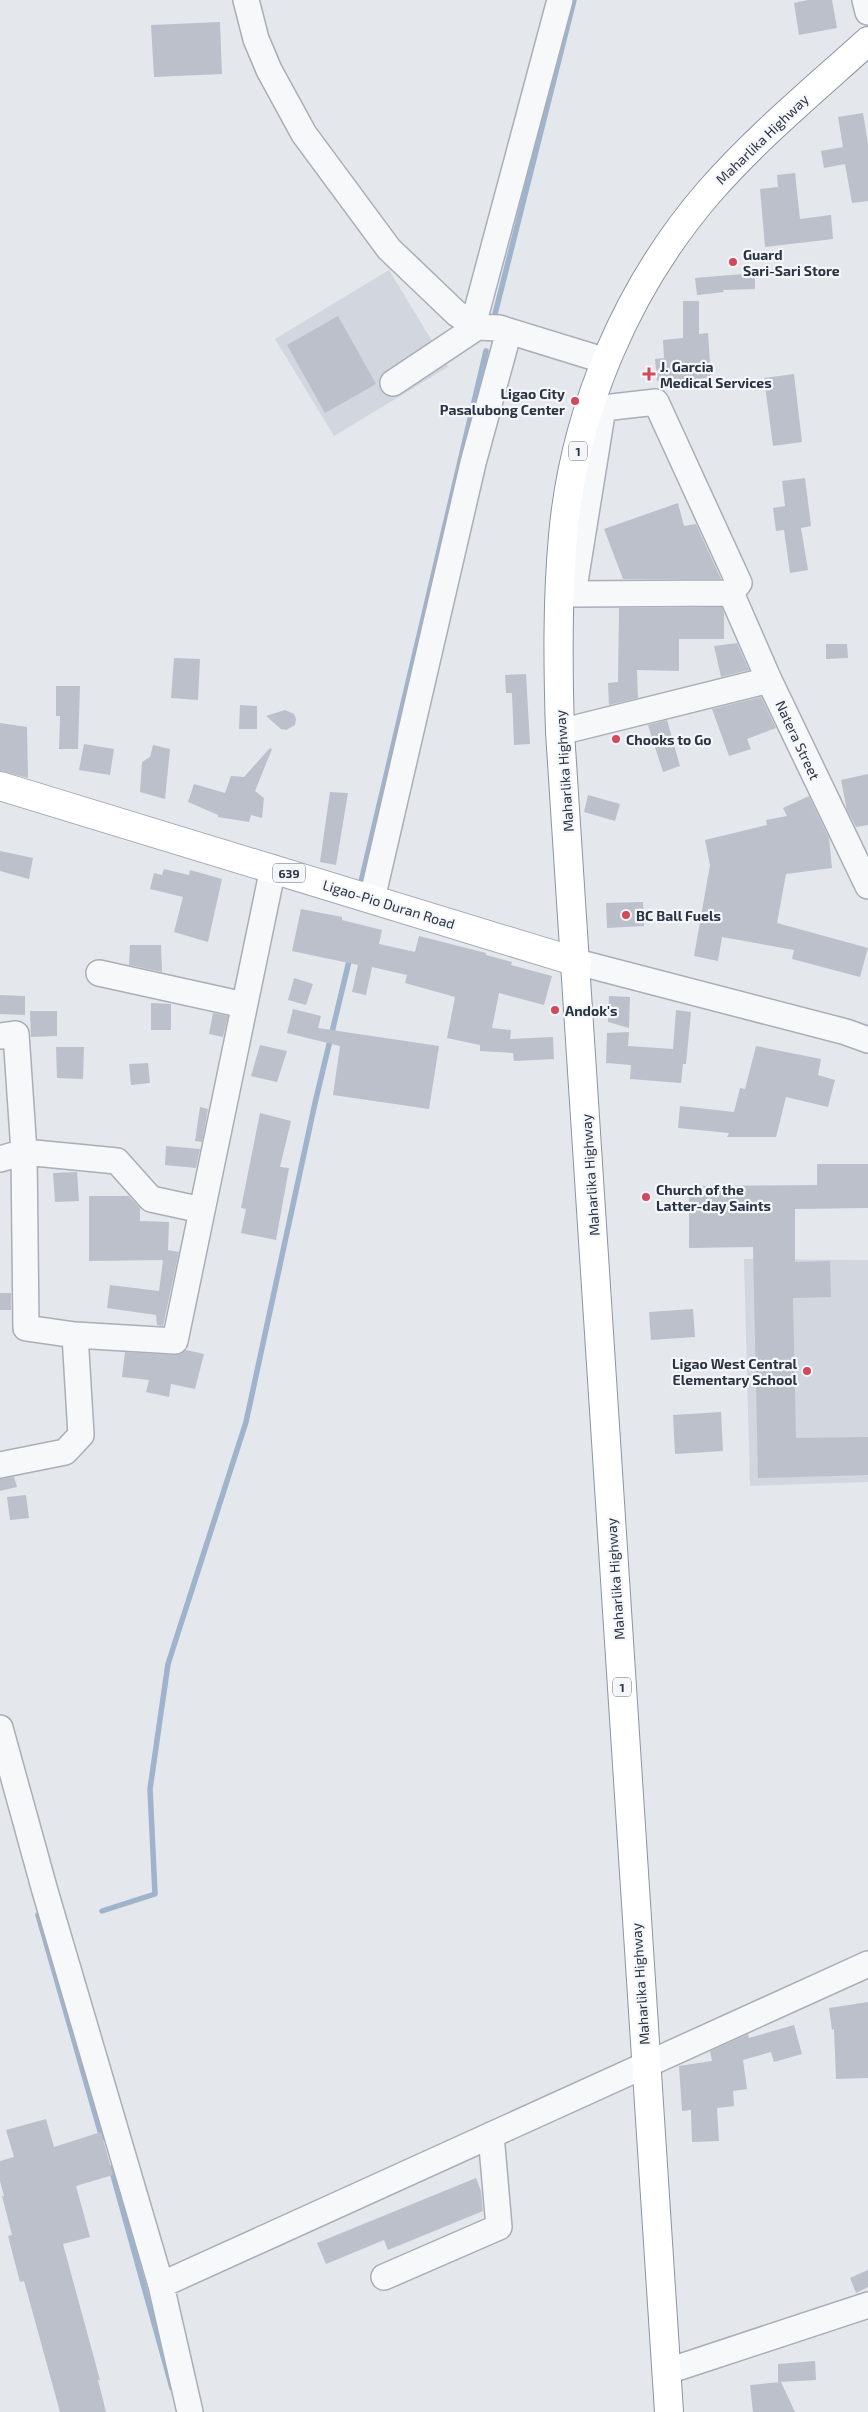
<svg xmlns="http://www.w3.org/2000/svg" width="868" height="2412" viewBox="0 0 868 2412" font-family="'Exo 2',sans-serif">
	<rect width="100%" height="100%" fill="#e4e7ec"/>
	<path fill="#d2d6de" d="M389 270 448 367 334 436 275 339Z
		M744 1259 868 1260V1482L750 1486Z"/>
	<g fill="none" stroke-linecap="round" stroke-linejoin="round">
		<path stroke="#9fb4cc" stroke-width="5.5" d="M495 314 574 0
			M361 882 486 351
			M102 1911 155 1894 150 1789 168 1664 246 1422 315 1103 350 957
			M38 1915 102 2138
			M111 2168 172 2388"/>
	</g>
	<path fill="#bbc0ca" d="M808 0H832L837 28 799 35 794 3Z
		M220 22 222 74 154 77 151 25Z
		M863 113 868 144V201L852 203 845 164 824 168 821 151 843 147 838 117Z
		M795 173 800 219 831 215 833 239 765 247 760 189 778 187 777 175Z
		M755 273V289L723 290 724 292 697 295 695 278Z
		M683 301H699V334L708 333 711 378 657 381 655 359 664 358 663 340 683 338Z
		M338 316 376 384 325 413 287 345Z
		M794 374 802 442 773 446 764 378Z
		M805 478 811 526 801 528 808 570 790 573 784 530 776 531 773 508 785 506 782 481Z
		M678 503 684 526 696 524 721 579H623L604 529Z
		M722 607 724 613V639H679V671L637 670 638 698 609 705 608 683 618 682 619 608Z
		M737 643 749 670 721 677 714 646Z
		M826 644H847L848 658 826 659Z
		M174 658 200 659 198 700 171 698Z
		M526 674 530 744 514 745 512 693H506L505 675Z
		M56 686H80L78 749H59L60 716H56Z
		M761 697 776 728 747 739 751 749 729 756 712 709Z
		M240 705 257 706V729H239Z
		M285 710 294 714 296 719 295 725 286 730 281 729 266 716Z
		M667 720 680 766 663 772 648 725Z
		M0 723 27 727 28 778 0 771Z
		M84 744 114 749 110 775 79 770Z
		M153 745 170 749 165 799 140 792 142 762 150 757Z
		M270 748 272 749 255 791 264 798 262 818 251 815 249 822 218 817V815L188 802 194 784 225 793 231 776 244 777Z
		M868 774V825L856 827 847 810 841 780Z
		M330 792 348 793 336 865 320 862Z
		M588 795 620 804 615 821 584 812Z
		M809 796 829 838 832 868 786 874 777 923 868 948 860 977 792 959 794 950 722 937 718 961 694 956 710 865 705 840 767 825 766 820 787 816 783 808Z
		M0 851 33 858 29 879 0 871Z
		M164 869 189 875 190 870 222 879 208 942 174 932 183 897 150 889 154 873 162 875Z
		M643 902 644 926 607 928 606 903Z
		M301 909 342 917V920L382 930 379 944 415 952 419 936 486 953V955L512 962 511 965 552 976 544 1005 499 993 492 1028 511 1030 510 1039 553 1037 554 1059 514 1061 513 1053 480 1051V1045L447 1038 455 997 405 983 407 975 372 967 366 995 352 992 358 965 292 951Z
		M130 945H161L162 972 129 965Z
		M294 978 313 984 306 1005 288 1000Z
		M0 995 25 996V1015L0 1014Z
		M609 996 630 997 629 1028 608 1022Z
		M151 1003 171 1004V1030H151Z
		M293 1009 321 1016 318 1028 439 1046 429 1109 333 1095 340 1046 287 1033Z
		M676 1010 691 1012 686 1064H683L681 1083 630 1079 631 1065 606 1063 607 1033 629 1032 628 1046 673 1049Z
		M30 1011H57V1036L31 1037Z
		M213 1013 228 1016 223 1037 209 1034Z
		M260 1045 287 1051 277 1082 251 1076Z
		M756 1046 821 1059 818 1075 835 1080 828 1107 786 1097 776 1137H727L729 1133 678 1128 680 1106 734 1112 740 1088 745 1089Z
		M56 1047H84L83 1079 57 1078Z
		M148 1063 150 1083 131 1085 129 1064Z
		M200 1107 208 1109 202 1142 195 1141Z
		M260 1113 291 1121 280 1167 289 1168 276 1240 241 1233 246 1209 241 1208Z
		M166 1146 200 1149 196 1168 165 1165Z
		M817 1164H868V1208L795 1209V1262L830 1261 831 1297 793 1298 796 1438 868 1437V1475L758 1478 753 1247 689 1248V1186L817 1185Z
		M77 1172 79 1201 55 1202 53 1173Z
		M89 1196H129L140 1208V1221L169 1222 168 1250 179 1252 163 1326 157 1325 156 1315 107 1308 110 1285 159 1291 163 1260 89 1261Z
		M0 1293H11V1310H0Z
		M693 1309 695 1337 651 1340 649 1312Z
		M186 1350 204 1354 195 1389 171 1384 169 1397 146 1392 149 1380 122 1377 125 1352 174 1355Z
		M721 1412 723 1451 675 1454 673 1415Z
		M14 1477 17 1487 0 1491V1479Z
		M26 1495 29 1518 10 1520 7 1497Z
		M868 2002V2078L836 2079 834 2029 832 2030 829 2008Z
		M794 2025 802 2054 774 2062 771 2052 743 2060 747 2089 733 2091 734 2106 717 2108 719 2141 692 2142 691 2110 682 2111 679 2066 712 2061 710 2051 748 2034 749 2038Z
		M46 2119 54 2147 101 2132 113 2175 76 2186 90 2237 63 2244 100 2380H98L106 2412H60L24 2281 20 2282 8 2236 12 2235 2 2196H4L0 2181V2161L14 2157 6 2130Z
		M476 2178 481 2191 483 2211 388 2250 384 2240 326 2264 317 2243Z
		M868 2270V2287L856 2293 850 2278Z
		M815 2361 816 2380 778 2382V2364Z
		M781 2382 795 2412H753L750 2385Z"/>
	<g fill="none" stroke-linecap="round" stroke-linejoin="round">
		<g stroke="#a9aeb7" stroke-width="28">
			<path id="minor" d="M246 0 256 39 269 70 304 134 389 249 456 313 477 327 499 328 606 361
				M865 0 868 12
				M473 325 560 0
				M393 383 477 327
				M656 402 739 583 731 593 573 594 603 408Z
				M731 593 769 680 868 886
				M560 732 769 680
				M372 899 473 463 509 331
				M577 962 846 1032 868 1040
				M99 973 244 1005
				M0 1036 16 1034 24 1152 0 1159
				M75 1335 175 1341 273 868
				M0 1465 65 1452 81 1435 75 1335 26 1328 24 1152 117 1161 151 1199 202 1210
				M0 1728 45 1891 161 2285 190 2412
				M384 2277 499 2227 491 2135
				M161 2285 868 1964
				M668 2371 868 2305"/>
		</g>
		<g stroke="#a3abb8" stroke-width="30">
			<path id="major" d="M0 786 577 962"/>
		</g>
		<g stroke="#8b94a3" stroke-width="30">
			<path id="highway" d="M669 2412 560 732C558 667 557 601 563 536 574 411 627 287 709 192 757 137 814 90 868 41"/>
		</g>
		<use href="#minor" stroke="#f7f8fa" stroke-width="25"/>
		<use href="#major" stroke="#fff" stroke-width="28"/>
		<use href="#highway" stroke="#fff" stroke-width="28"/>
	</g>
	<g fill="#d1495b" stroke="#f4f6f9" stroke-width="2">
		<circle cx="733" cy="262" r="5"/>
		<path d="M646.5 366.5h5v5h5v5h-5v5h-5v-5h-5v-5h5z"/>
		<circle cx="575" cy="401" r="5"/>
		<circle cx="616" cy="739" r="5"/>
		<circle cx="626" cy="915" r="5"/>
		<circle cx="555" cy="1010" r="5"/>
		<circle cx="646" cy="1197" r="5"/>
		<circle cx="807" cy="1371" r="5"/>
	</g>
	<g text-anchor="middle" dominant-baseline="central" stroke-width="4.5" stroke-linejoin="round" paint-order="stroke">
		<g fill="#f4f6f9" stroke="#676e7b" stroke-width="1">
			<rect x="569" y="441.5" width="18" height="19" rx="4"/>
			<rect x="273" y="863.5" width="32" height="19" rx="4"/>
			<rect x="613" y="1677.5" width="18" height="19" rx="4"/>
		</g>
		<g font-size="12" font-weight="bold" fill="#2b3445">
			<text x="578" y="451">1</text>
			<text x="289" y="873">639</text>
			<text x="622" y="1687">1</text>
		</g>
		<g font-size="14" fill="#2b3445" stroke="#f4f6f9">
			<text transform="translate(762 139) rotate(-44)">Maharlika Highway</text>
			<text transform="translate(798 740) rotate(65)">Natera Street</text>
			<text transform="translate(564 771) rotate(-94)">Maharlika Highway</text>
			<text transform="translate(389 904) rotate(17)">Ligao-Pio Duran Road</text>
			<text transform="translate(590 1175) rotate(-94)">Maharlika Highway</text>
			<text transform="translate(615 1579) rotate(-94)">Maharlika Highway</text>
			<text transform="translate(640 1984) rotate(-94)">Maharlika Highway</text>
		</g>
		<g font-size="14" font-weight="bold" fill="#2b3445" stroke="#f4f6f9" text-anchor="start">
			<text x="743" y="254">Guard<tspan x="743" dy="16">Sari-Sari Store</tspan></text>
			<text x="660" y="366">J. Garcia<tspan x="660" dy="16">Medical Services</tspan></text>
			<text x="565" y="393" text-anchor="end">Ligao City<tspan x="565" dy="16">Pasalubong Center</tspan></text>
			<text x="626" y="739">Chooks to Go</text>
			<text x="636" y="915">BC Ball Fuels</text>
			<text x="565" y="1010">Andok's</text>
			<text x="656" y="1189">Church of the<tspan x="656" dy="16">Latter-day Saints</tspan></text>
			<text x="797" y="1363" text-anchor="end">Ligao West Central<tspan x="797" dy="16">Elementary School</tspan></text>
		</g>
	</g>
</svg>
